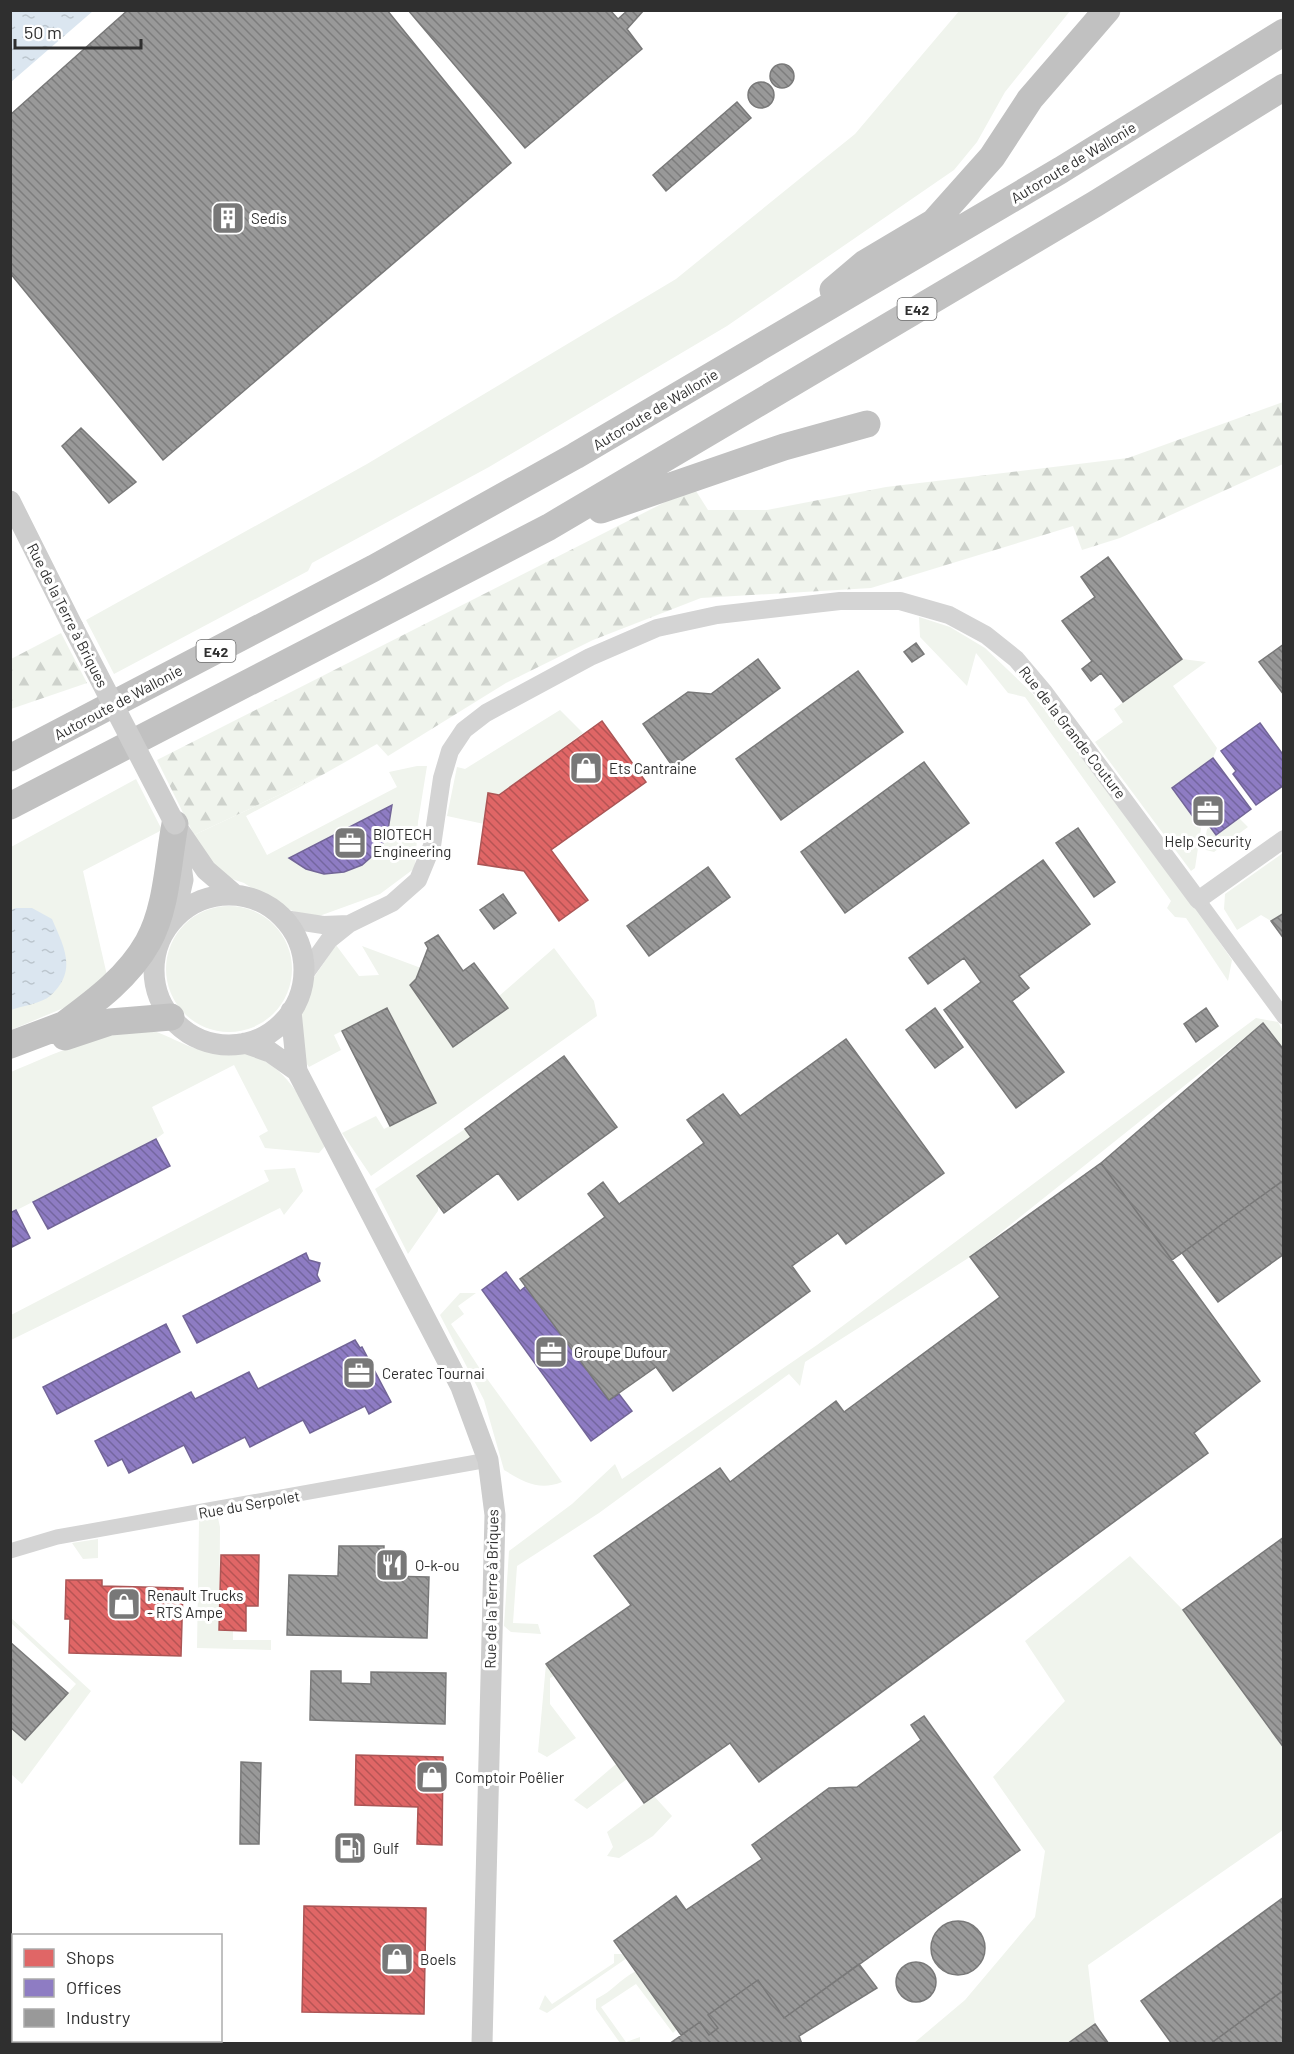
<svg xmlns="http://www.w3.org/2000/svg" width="1294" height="2054" viewBox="0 0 1294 2054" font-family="Barlow,sans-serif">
	<defs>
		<pattern id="forest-firs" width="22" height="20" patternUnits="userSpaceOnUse" patternTransform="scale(1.5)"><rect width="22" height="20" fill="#f0f4ed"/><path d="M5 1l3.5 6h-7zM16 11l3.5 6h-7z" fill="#ced2cc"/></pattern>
		<pattern id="water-ripples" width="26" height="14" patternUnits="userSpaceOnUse" patternTransform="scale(1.5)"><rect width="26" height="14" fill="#dbe6f0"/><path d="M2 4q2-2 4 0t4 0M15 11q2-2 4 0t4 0" fill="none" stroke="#bcc6ce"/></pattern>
		<pattern id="shops-back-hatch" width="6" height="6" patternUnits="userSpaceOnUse" patternTransform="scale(1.5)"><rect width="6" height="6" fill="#e06666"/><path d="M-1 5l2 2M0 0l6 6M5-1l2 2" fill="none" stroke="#b65454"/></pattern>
		<pattern id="offices-back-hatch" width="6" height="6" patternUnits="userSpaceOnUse" patternTransform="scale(1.5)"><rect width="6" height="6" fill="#8e7cc3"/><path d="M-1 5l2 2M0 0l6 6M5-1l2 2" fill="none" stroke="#74669f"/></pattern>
		<pattern id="industry-back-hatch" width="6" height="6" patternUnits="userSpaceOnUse" patternTransform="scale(1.5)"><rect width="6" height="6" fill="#999"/><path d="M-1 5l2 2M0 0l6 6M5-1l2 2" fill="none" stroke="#7d7d7d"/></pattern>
	</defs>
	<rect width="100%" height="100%" fill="#fff"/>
	<path fill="#f0f4ed" d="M960 10 1070 11 1005 92 977 142 954 170 727 326 489 467 312 563 308 571 114 674 86 620 367 464 676 279 855 134Z
		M919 617 950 627 985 648 1032 693 1186 894 1232 960 1228 981 1186 918 1175 917 1167 908 1171 901 1025 697 1008 693 976 653 967 686 920 637Z
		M1182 659 1206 662 1173 686 1217 748 1213 758 1172 788 1201 828 1195 868 1191 871 1095 742 1123 722 1114 709Z
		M560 710 583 733 499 795 489 793 484 824 447 816 457 767 465 769Z
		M417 766H427L418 822 415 868 380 894 311 919 277 904 244 883 206 870 194 835 324 774 246 816 267 855 397 787 389 772Z
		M136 779 162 830 83 871 109 984 78 1002 11 1030V847Z
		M1239 818 1248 827 1214 852 1206 850 1204 847 1207 829 1210 827 1216 835Z
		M1283 853V913L1271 921 1261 915 1237 930 1224 909 1225 894Z
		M166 969a63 63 0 1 1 126 0a63 63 0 1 1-126 0Z
		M336 945 359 976 379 975 362 946 421 968 508 1008 499 996 554 948 594 1001 597 1016 371 1176 342 1133 376 1116 384 1129 435 1102 388 1008 334 1035 341 1050 309 1067 292 1043 291 1011Z
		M1256 1018 1278 1022 1283 1031V1050L1263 1023 970 1257 805 1362 800 1386 789 1374 599 1513 517 1566 513 1623 538 1624 541 1634 511 1632 504 1626 509 1551 572 1504 615 1464 622 1479 817 1345Z
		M146 1029C164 1033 177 1042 194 1048 210 1053 229 1051 245 1054 290 1064 306 1109 326 1145L319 1153 265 1148 259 1136 268 1131 234 1065 152 1107 164 1133 156 1139 11 1213V1072C53 1054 100 1033 146 1029Z
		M465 1129 471 1137 418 1176 438 1205V1211L408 1254 375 1189Z
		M295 1168 303 1191 284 1215 280 1208 11 1340V1315L269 1181 264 1170Z
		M460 1293H476L458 1306 464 1314 451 1324 480 1369 562 1482C539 1491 524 1482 504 1470L484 1400 440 1315Z
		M218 1518 220 1527 219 1630 233 1631V1640H271V1650L197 1648 199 1521Z
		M98 1539V1558L83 1559 72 1543Z
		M1130 1556 1183 1610 1283 1748V1830L1088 1965 1095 2024 1067 2043H914L965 2000 1035 1917 1045 1851 993 1777 1065 1701 1025 1641Z
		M10 1617 91 1691 22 1784 11 1774V1727L26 1740 76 1684 11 1623Z
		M546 1664 554 1676 550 1678V1704L576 1738 547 1757 538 1752Z
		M616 1764 627 1779 587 1809 574 1800Z
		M654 1796 672 1816 653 1836 619 1858 607 1856 613 1847 607 1832Z
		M614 1954H624L627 1958 547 2013 539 2009 545 1995 552 2004 614 1963Z
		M636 1971 677 2029 673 2033 636 1984 601 2007 626 2042 640 2037V2043H620L596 2009V1999C613 1991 620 1979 636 1971Z
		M11 2020H13L14 2040H138V2043H11Z"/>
	<path fill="url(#forest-firs)" d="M1283 402V464L1120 538 1082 550 1073 526 871 588 701 598 593 640 506 683 388 756 377 744 324 774 194 835 157 760 681 494 696 491 708 510H767L886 487 1128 458Z
		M61 633 87 683 11 709V659Z"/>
	<path fill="url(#water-ripples)" d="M11 10H93V11L11 82Z
		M16 908H32L52 919C64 947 78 971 50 996 42 1003 22 1006 11 1010V910Z"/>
	<path fill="url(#shops-back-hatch)" stroke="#ab5656" stroke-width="1.5" d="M602 721 646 782 551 850 588 900 559 921 524 871 478 864 488 793 499 795Z
		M221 1555H259L258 1606H246V1631L219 1630Z
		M384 1556 399 1563 404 1577 383 1576Z
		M66 1580H102V1586L183 1588 181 1656 69 1653 70 1619H65Z
		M356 1755 443 1757 442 1845 417 1844 418 1807 355 1805Z
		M304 1906 426 1908 424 2014 302 2012Z"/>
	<path fill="url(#offices-back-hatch)" stroke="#726597" stroke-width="1.5" d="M1260 723 1284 756V785L1256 805 1233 774 1236 771 1221 751Z
		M1213 758 1251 809 1216 835 1208 824 1199 825 1172 788Z
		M392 805 387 836 378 851 362 865 344 872 324 874 306 869 289 858Z
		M156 1139 170 1166 48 1229 33 1202Z
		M16 1210 30 1238 10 1248V1213Z
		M306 1253 309 1260 320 1263 317 1275 320 1281 197 1343 183 1316Z
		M506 1272 520 1291 526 1286 609 1400 619 1394 632 1411 591 1441 482 1290Z
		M166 1324 180 1352 57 1414 43 1387Z
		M355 1340 360 1348 362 1347 391 1402 369 1414 365 1406 310 1433 303 1420 250 1447 245 1437 193 1463 184 1445 129 1473 122 1459 108 1466 95 1441 191 1392 195 1399 249 1372 258 1389Z"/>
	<path fill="url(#industry-back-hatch)" stroke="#797979" stroke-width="1.5" d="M128 10H387L511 163 163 460 10 273V115Z
		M408 10H610L618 19 628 10H644L627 29 642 49 525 148Z
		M770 76a12 12 0 1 1 24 0a12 12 0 1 1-24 0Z
		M748 95a13 13 0 1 1 26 0a13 13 0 1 1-26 0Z
		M737 102 751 118 666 191 653 175Z
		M81 428 136 482 109 503 62 446Z
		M1108 557 1182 659 1123 702 1101 673 1091 681 1082 669 1092 661 1062 621 1095 597 1081 577Z
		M916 643 924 654 912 662 904 652Z
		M1284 644V695L1259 662Z
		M758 659 780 688 673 767 643 724 688 692 711 694Z
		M858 671 903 732 781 820 736 759Z
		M924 762 969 823 845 913 801 852Z
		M1078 828 1115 882 1094 897 1056 843Z
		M1043 860 1090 924 1019 976 1029 988 1012 1001 1064 1072 1016 1108 944 1010 981 982 964 958 928 984 909 958Z
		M708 867 730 897 649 956 627 926Z
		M503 894 516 913 494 929 480 910Z
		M1284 913V939L1271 921Z
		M438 935 463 971 474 963 508 1008 453 1047 410 985 416 979 428 948 425 943Z
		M387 1008 436 1103 390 1126 342 1031Z
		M935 1008 963 1047 935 1068 906 1030Z
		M1206 1008 1218 1026 1196 1042 1184 1024Z
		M1263 1023 1284 1050V1180L1172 1260 1101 1163Z
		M846 1039 944 1173 846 1244 838 1233 792 1266 810 1291 673 1391 656 1367 609 1400 520 1279 605 1217 588 1194 603 1182 619 1204 704 1143 687 1120 723 1094 740 1116Z
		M564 1056 617 1127 518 1200 498 1173 444 1213 417 1176 471 1137 465 1129Z
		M1101 1163 1260 1381 1194 1433 1208 1453 759 1782 730 1743 644 1803 546 1664 631 1605 594 1556 720 1468 730 1482 836 1401 844 1412 1000 1297 970 1257Z
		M1284 1180V1254L1218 1302 1182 1253Z
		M1284 1537V1748L1183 1610Z
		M339 1546H384L383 1576 429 1577 427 1638 287 1635 289 1575 338 1576Z
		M10 1642 68 1693 25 1740 10 1727Z
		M311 1671H341V1683L371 1684V1672L446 1673 445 1724 310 1720Z
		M924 1716 1020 1850 784 2018 758 1980 708 2015 718 2028 709 2035 700 2022 681 2035 614 1941 676 1896 686 1910 762 1859 752 1845 829 1788 857 1787 921 1740 911 1725Z
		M241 1762 261 1763 259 1844H240Z
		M1284 1897V1990L1210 2044H1172L1141 2001Z
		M931 1948a27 27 0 1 1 54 0a27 27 0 1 1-54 0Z
		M896 1982a20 20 0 1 1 40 0a20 20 0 1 1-40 0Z
		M859 1964 877 1988 799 2036 802 2044H669L700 2022 709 2035 718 2028 708 2015 758 1980 784 2018Z
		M1284 1990V2044H1210Z
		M1095 2024 1109 2044H1067Z"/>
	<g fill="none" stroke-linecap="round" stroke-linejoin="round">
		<path stroke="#d4d4d4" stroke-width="15" d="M1198 900 1284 1017
			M10 1551 57 1537 488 1460"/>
		<path stroke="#d4d4d4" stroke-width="18" d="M284 919 323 925 349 924
			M304 975 329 940 349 924 392 903 418 880 432 846 442 778 450 751 464 730 486 713 590 657 657 628 717 615 840 601H900L949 615 986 635 1016 659 1044 692 1198 900 1284 839"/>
		<path stroke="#cdcdcd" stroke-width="21" d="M10 501 73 627
			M180 832 206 870 235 895
			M154 970a75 75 0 1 1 150 0a75 75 0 1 1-150 0Z
			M174 919 183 880 177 836
			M291 1011 297 1071 461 1387 488 1460 495 1515 482 2044
			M245 1043 270 1052 297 1071"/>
		<path stroke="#c1c1c1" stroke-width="27" d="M833 290 865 263 934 222 992 157 1030 99 1107 10
			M601 510 784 447 867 424
			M10 758 374 568 575 456 1061 170 1284 32
			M10 806 549 527 1095 204 1284 87
			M66 1023C97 1000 129 976 148 942 167 908 168 861 175 824
			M65 1037 110 1022 171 1017
			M10 1045 84 1017"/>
		<path stroke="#cdcdcd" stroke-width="21" d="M73 627 175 824"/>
	</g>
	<defs>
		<g id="building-square" transform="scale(1.725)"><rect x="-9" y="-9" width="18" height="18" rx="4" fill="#787878" stroke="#fff"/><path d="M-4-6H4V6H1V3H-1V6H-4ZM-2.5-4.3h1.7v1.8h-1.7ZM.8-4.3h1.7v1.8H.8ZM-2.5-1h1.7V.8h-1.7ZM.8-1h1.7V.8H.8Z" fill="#fff"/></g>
		<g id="shop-square" transform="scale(1.725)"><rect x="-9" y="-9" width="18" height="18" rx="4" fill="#787878" stroke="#fff"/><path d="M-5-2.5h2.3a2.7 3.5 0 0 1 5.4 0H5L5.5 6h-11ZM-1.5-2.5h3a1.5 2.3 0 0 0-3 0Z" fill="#fff"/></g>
		<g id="office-square" transform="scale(1.725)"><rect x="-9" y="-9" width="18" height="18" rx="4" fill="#787878" stroke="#fff"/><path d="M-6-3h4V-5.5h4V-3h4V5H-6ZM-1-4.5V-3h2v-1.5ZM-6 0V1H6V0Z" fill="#fff"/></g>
		<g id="restaurant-square" transform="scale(1.725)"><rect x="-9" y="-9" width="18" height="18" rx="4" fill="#787878" stroke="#fff"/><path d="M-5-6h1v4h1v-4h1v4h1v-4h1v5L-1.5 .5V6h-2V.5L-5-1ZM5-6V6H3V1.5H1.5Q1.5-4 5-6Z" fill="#fff"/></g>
		<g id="fuel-square" transform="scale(1.725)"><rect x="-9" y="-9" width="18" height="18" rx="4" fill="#787878" stroke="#fff"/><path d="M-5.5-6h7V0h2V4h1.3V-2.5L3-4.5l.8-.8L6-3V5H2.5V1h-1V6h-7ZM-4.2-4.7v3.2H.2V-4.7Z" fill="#fff"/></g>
	</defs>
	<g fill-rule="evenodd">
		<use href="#building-square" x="228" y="218"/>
		<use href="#shop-square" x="586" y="768"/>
		<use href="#office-square" x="1208" y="811"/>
		<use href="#office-square" x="350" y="843"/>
		<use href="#office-square" x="551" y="1352"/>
		<use href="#office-square" x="359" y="1373"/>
		<use href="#restaurant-square" x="392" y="1565"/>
		<use href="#shop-square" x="124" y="1604"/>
		<use href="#shop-square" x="432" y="1777"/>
		<use href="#fuel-square" x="350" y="1848"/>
		<use href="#shop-square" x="397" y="1959"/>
	</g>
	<g text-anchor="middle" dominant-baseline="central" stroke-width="6" stroke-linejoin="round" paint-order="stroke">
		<g fill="#fff" stroke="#6d6d6d" stroke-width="1.5">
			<rect x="897.5" y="298" width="39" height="22" rx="4.5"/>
			<rect x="196.5" y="640" width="39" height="22" rx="4.5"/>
		</g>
		<g font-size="14" font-weight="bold" fill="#2f2f2f">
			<text x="917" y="309">E42</text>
			<text x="216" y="651">E42</text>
		</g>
		<g font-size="15" fill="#2f2f2f" stroke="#fff">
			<text transform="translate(1073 162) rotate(-31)">Autoroute de Wallonie</text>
			<text transform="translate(655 409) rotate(-31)">Autoroute de Wallonie</text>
			<text transform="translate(68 615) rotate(63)">Rue de la Terre à Briques</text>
			<text transform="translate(118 702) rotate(-28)">Autoroute de Wallonie</text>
			<text transform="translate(1073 732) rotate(52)">Rue de la Grande Couture</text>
			<text transform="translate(249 1504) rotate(-10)">Rue du Serpolet</text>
			<text transform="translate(491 1589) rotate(-89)">Rue de la Terre à Briques</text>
		</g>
		<g font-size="15" fill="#2f2f2f" stroke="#fff" text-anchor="start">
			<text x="251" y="218">Sedis</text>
			<text x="609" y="768">Ets Cantraine</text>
			<text x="373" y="834">BIOTECH<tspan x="373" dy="17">Engineering</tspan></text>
			<text x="1208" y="841" text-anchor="middle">Help Security</text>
			<text x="574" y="1352">Groupe Dufour</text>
			<text x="382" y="1373">Ceratec Tournai</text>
			<text x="415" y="1565">O-k-ou</text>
			<text x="147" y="1595">Renault Trucks<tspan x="147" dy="17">- RTS Ampe</tspan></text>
			<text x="455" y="1777">Comptoir Poêlier</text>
			<text x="373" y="1848">Gulf</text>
			<text x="420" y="1959">Boels</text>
		</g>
	</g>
	<rect width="1294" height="2054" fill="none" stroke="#2f2f2f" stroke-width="24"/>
	<rect x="12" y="1934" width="210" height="108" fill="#ffffff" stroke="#acacac" stroke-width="1.5"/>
	<rect x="24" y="1949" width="30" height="18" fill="#e06666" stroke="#acacac" stroke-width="1.5"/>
	<text x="66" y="1964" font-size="18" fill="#2f2f2f">Shops</text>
	<rect x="24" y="1979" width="30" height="18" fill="#8e7cc3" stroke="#acacac" stroke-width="1.5"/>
	<text x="66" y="1994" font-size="18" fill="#2f2f2f">Offices</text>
	<rect x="24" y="2009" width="30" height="18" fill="#999999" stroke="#acacac" stroke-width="1.5"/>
	<text x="66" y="2024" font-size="18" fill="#2f2f2f">Industry</text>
	<path d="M15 39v9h126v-9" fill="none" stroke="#2f2f2f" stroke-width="3"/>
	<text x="24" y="39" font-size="18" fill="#2f2f2f" stroke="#ffffff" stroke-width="4.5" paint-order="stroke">50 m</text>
</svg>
